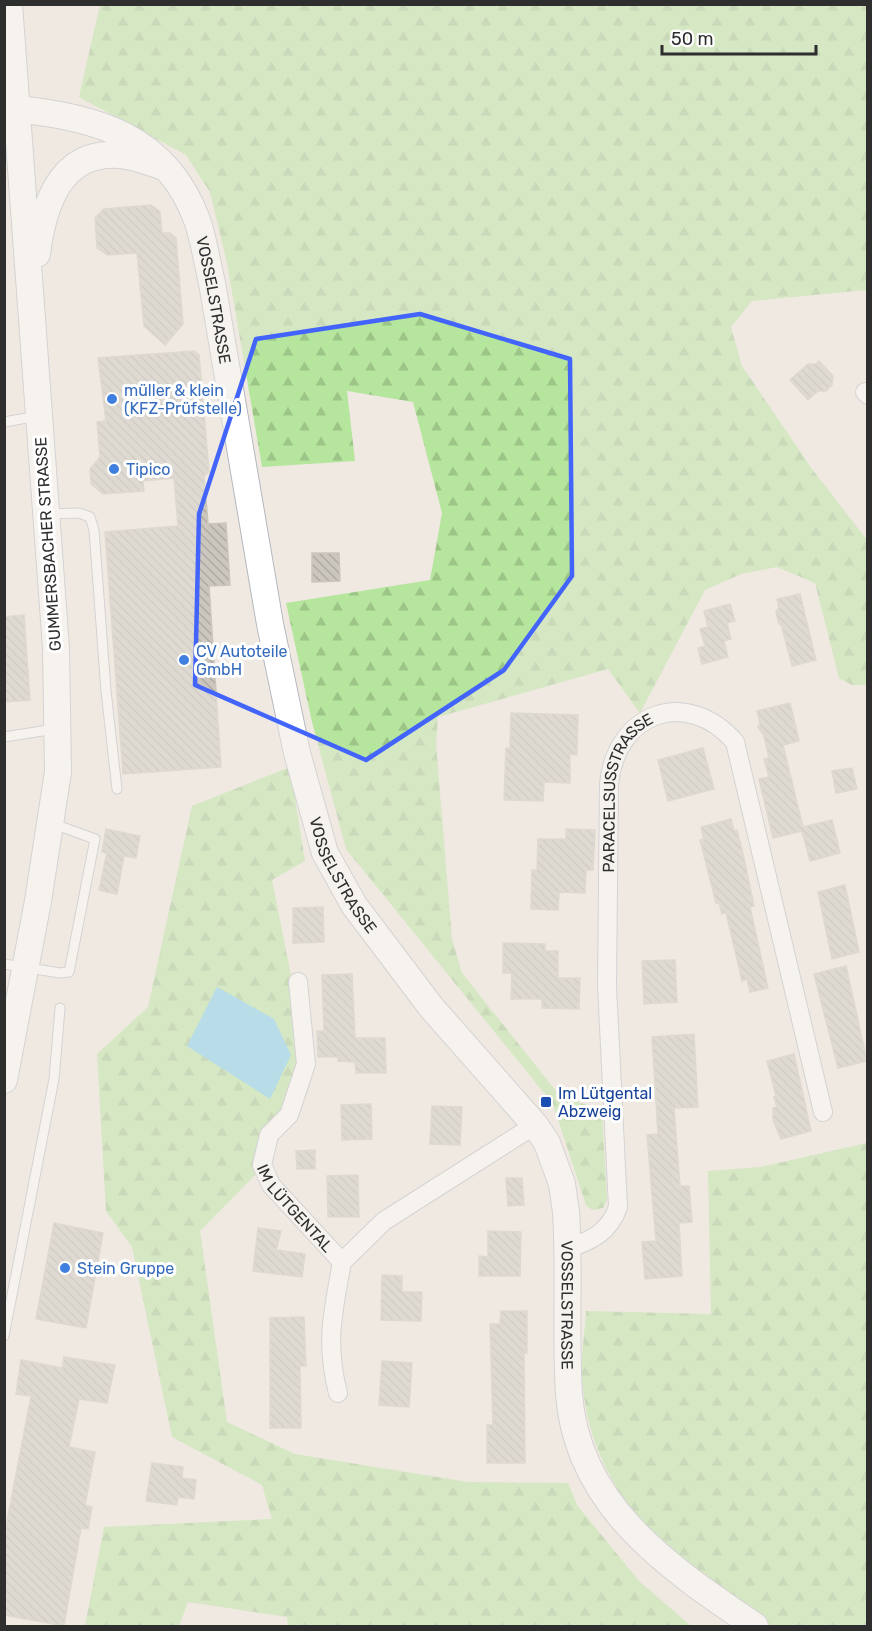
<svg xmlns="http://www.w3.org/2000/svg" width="872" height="1631" viewBox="0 0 872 1631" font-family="Rubik,sans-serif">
	<defs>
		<pattern id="forest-firs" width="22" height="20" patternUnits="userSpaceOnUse" patternTransform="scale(1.5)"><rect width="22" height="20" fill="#b6e59e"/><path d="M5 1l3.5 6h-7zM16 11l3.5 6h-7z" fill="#9dc588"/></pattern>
		<pattern id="building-back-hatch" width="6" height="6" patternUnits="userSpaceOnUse" patternTransform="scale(1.5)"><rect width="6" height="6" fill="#cbc7bf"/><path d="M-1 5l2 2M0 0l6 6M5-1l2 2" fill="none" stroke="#afaba4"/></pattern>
	</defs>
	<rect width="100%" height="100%" fill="#efe9e1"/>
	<path fill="url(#forest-firs)" d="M100 5H867V290L752 301 731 327 742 366 812 469 867 540V685H852L839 678 815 583 777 567 741 574 705 590 640 713 608 669 438 717 436 744 452 939 462 973 560 1096 602 1110 607 1200 603 1208 592 1210 586 1205 553 1104 346 849 312 722 286 603 430 580 442 513 413 402 347 391 355 461 262 467 227 263 210 192 186 155 79 97Z
		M290 767 305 861 272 880 292 981 301 1060 280 1111 262 1135 258 1172 200 1231 227 1422 295 1454 468 1482 568 1483 577 1505 639 1581 691 1626H288L287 1617 188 1602 179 1626H85L104 1527 272 1519 262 1485 172 1437 132 1247 106 1211 97 1054 148 1007 192 806Z
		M867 1143V1626C852 1626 781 1630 772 1626 753 1617 734 1598 716 1585 641 1533 587 1470 582 1375 581 1354 585 1332 586 1311L711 1314 708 1171 761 1167Z"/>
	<path fill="#75cff0" d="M217 987 274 1019 291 1055 270 1099 187 1046Z"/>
	<path fill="url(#building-back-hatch)" stroke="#cbc5ba" stroke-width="1.5" d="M151 205 160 212 162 233H170L176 238 183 324 165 345 144 326 137 253 108 255 97 248 95 218 104 209Z
		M194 351 199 355 209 472 204 476 208 524 226 523 230 585 209 586 221 767 123 774 105 532 178 526 174 478 143 481 144 491 103 494 91 484 90 469 100 457 97 422 106 421 98 358Z
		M819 361 833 376 832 385 826 391H818L808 400 790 380 808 364H816Z
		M312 553H339L340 581 312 582Z
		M800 594 816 660 792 666 781 624H779L776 612 779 607 777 599Z
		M730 604 735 621 727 623 731 639 724 641 728 657 702 664 698 648 705 646 700 629 708 627 704 611Z
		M24 615 30 700 4 702V617Z
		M790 703 799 741 783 745 803 827 832 820 840 853 810 861 802 831 773 838 759 779 769 777 764 759 769 758 764 736 758 727 760 723 757 711Z
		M511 713 578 715 577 755 570 754V783L544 782 543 801 504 800 506 748H510Z
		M703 748 714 789 668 801 658 760Z
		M852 768 857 789 836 793 832 771Z
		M731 819 734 831 737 830 744 858 754 906 750 907 768 988 750 992 747 979 742 981 726 912 722 914 719 902 716 903 700 840 704 839 701 827Z
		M106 829 140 836 136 858 124 856 117 894 99 890 107 853 102 852Z
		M566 829 595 830 593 870H586L585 893 559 892 558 910 531 909 532 870H537L538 839H566Z
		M845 885 859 952 832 959 818 892Z
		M323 907 324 942 293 943V908Z
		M503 943 545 944V951H558V978H580L579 1009 542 1008V999H511L512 973H503Z
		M675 960 677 1002 644 1004 642 961Z
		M846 966 867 1061 838 1068 814 974Z
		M352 974 355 1038H385L386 1073H356L355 1062 338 1061V1057H318L317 1031H324L322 975Z
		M694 1034 698 1107 674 1108 680 1186H689L692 1222 679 1223 682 1276 645 1279 642 1242 656 1241 647 1135 658 1134 652 1037Z
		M794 1054 811 1131 781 1139 773 1120V1108L777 1107 774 1097 776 1096 767 1061Z
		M371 1104 372 1139 342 1140 341 1105Z
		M432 1106 462 1107 460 1145 430 1144Z
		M315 1150V1169H297L296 1151Z
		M358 1175 359 1217H328L327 1176Z
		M506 1178H522L524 1205 508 1206Z
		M54 1223 103 1233 86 1328 36 1319Z
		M258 1228 281 1231 276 1250 305 1254 302 1277 253 1271Z
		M488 1231 521 1232 520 1276H479V1256L488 1257Z
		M382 1275 402 1276V1292H422L421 1321 381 1320Z
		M501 1311H527V1353H524L525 1463H487V1425H493L490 1324H500Z
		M304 1317 306 1366H300L301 1428H270V1318Z
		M64 1357 115 1365 107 1403 79 1399 69 1447 95 1452 85 1505 92 1507 88 1529 81 1528 64 1626 4 1615V1537L31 1396 16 1394 21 1360 62 1368Z
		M382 1361 412 1363 409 1407 379 1405Z
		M152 1463 183 1467 182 1478 196 1480 194 1499 178 1497 177 1505 146 1501Z"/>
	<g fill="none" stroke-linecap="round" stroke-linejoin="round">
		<g stroke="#b4b7c1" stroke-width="11">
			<path id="lane" d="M4 422 38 416
				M47 514 79 513 90 517 94 530 106 691 117 789
				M4 737 55 729
				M4 964 60 973 69 972 95 839 51 823
				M4 1336 54 1079 60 1008"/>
		</g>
		<g stroke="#b4b7c1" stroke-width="20">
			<g id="street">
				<path d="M865 392 868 395"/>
				<path id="s1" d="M298 982 306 1064 289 1115 269 1135 262 1165 271 1185 342 1262 384 1221 535 1125"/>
				<path id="s2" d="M568 1248C592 1241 610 1231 618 1207L607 986 609 784C616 712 687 687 735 742L823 1112"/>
				<path d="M338 1393C325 1343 333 1312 342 1262"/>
			</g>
		</g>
		<g stroke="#b4b7c1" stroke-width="28">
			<g id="secondary">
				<path id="s3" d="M16 109C96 117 166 136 197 220 204 240 207 262 212 283L270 624 297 753 325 853 354 905 431 1007 535 1125 547 1143 562 1184 566 1212C570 1273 565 1334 569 1394 577 1507 671 1569 755 1626"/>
				<path d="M37 254C43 206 60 150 120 155 134 156 148 162 161 166"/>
				<path d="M4 1080 38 901 58 772 56 648 9 4"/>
			</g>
		</g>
		<use href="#lane" stroke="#fff" stroke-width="9"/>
		<use href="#street" stroke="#fff" stroke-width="18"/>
		<use href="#secondary" stroke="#fff" stroke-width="26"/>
	</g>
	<path d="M0 0H872V1631H0ZM420 314 570 359 572 576 504 670 366 760 195 685 199 514 256 339Z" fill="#efe9e1" fill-opacity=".55" fill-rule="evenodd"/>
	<path fill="none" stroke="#4264fb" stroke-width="4.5" stroke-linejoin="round" d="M420 314 570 359 572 576 504 670 366 760 195 685 199 514 256 339Z"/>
	<g fill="#3f7fe0" stroke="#fff" stroke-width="2">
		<circle cx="112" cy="399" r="6"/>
		<circle cx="114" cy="469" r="6"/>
		<circle cx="184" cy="660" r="6"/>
		<circle cx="65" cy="1268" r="6"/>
	</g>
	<rect fill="#1a4fb4" stroke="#fff" stroke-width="2" x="540" y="1096" width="12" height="12" rx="3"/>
	<g text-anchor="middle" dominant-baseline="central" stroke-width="6" stroke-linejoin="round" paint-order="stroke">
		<g font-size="16" fill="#2e2e2e" stroke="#fff">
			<text stroke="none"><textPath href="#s3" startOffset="308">VOSSELSTRASSE</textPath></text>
			<text transform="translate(48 544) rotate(-94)">GUMMERSBACHER STRASSE</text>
			<text stroke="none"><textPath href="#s2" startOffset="488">PARACELSUSSTRASSE</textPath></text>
			<text stroke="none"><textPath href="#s3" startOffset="900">VOSSELSTRASSE</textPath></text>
			<text stroke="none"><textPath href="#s1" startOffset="250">IM LÜTGENTAL</textPath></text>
			<text stroke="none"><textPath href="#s3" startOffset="1404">VOSSELSTRASSE</textPath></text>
		</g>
		<g font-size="16" fill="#366cbe" stroke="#fff" text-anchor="start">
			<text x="124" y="390">müller &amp; klein<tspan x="124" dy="18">(KFZ-Prüfstelle)</tspan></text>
			<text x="126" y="469">Tipico</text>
			<text x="196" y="651">CV Autoteile<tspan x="196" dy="18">GmbH</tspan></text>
			<text x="77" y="1268">Stein Gruppe</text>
		</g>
		<g font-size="16" fill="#164399" stroke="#fff" text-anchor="start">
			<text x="558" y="1093">Im Lütgental<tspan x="558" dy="18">Abzweig</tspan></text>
		</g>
	</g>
	<rect width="872" height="1631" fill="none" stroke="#2e2e2e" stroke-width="12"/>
	<path d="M662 45v9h154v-9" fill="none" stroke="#2e2e2e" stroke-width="3"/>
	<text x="671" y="45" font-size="18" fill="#2e2e2e" stroke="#ffffff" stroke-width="4.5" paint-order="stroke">50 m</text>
</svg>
